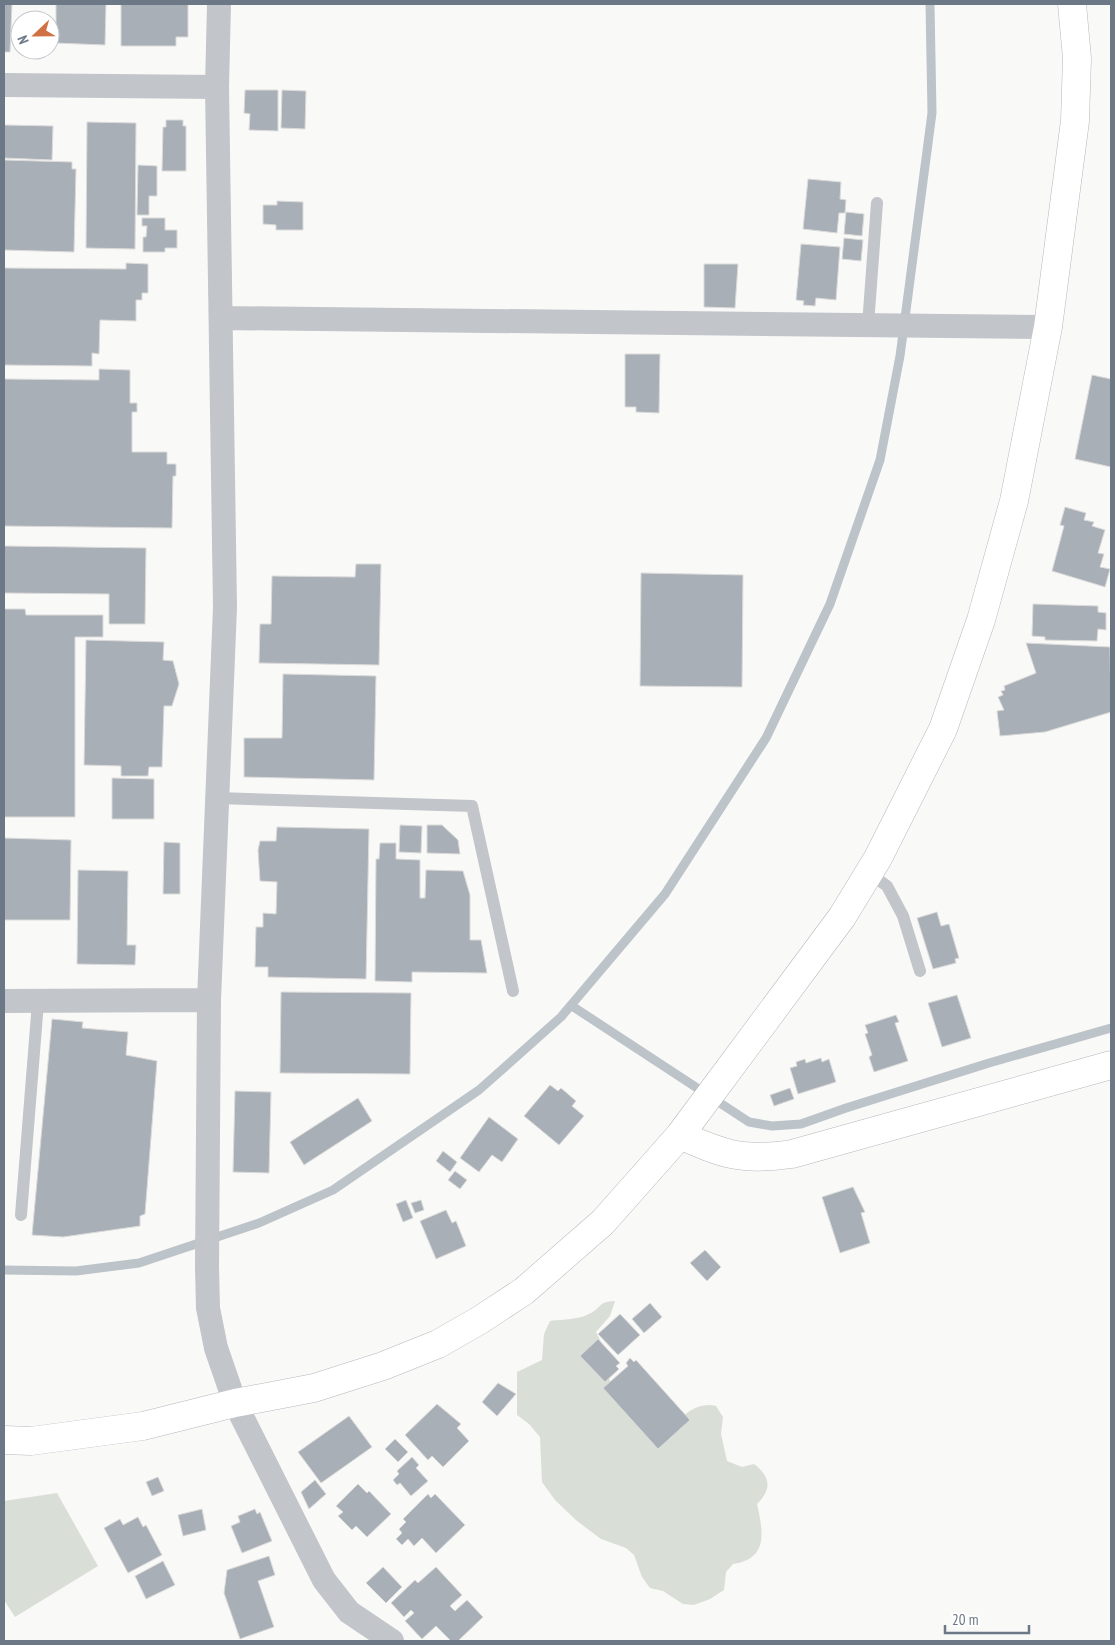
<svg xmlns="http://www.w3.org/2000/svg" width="1115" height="1645" viewBox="0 0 1115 1645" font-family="'PT Sans Narrow',sans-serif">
	<rect width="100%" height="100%" fill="#f9f9f8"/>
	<path fill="#d9ded7" d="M615 1301 610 1316 596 1332 609 1358 607 1374 617 1396 675 1423C687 1412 699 1402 716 1406L723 1417 721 1434 727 1461 742 1467 754 1464C771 1477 772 1489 757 1504 763 1531 769 1559 733 1564L726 1572 724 1590 710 1599 694 1605 683 1604 663 1591 650 1588 642 1577 634 1555 626 1548 601 1539 577 1521 555 1500 542 1482 540 1437 529 1424 517 1415V1372L542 1360 544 1334 550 1321C564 1319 579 1320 591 1313 603 1306 598 1302 615 1301Z
		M57 1493 98 1566 15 1617 4 1600V1501Z"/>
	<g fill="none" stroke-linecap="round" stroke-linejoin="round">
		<path stroke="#bcc3c9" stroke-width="9" d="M572 1006 749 1122 772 1126 801 1124 846 1108 989 1063 1111 1028
			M4 1270 76 1271 139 1263 259 1223 333 1190 479 1090 561 1017 665 894 766 738 830 604 880 460 900 356 932 113 930 4"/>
	</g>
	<path fill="#a9afb6" stroke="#dbdbda" d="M4 4H12L10 52H4Z
		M56 4H106L105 45 56 43Z
		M121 4H188V37H176V46H121Z
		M245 90H278V131L249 130 250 114 244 113Z
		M282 90 306 91 305 129 281 128Z
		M166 120H183V126H186V171H162L163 127H166Z
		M87 122 136 123 135 249 86 248Z
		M4 125 53 126 52 160 4 158Z
		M4 160 72 162V169H76L74 252 4 250Z
		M138 165 157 166V196H149V215H137Z
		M808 179 841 182 840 199 846 200 845 213H839L837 233 803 229Z
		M277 201 303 202V230H276V225L263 224V205H277Z
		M846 212 864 214 862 236 844 234Z
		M142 218H165V230H177V248H165V252H143V237H146L147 226H142Z
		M844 238 863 240 861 261 842 259Z
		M801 244 840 247 836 300 816 298 815 306 803 305 804 301 796 300Z
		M126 263 148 264V293H142V300H136V321L100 320 99 354 92 353V366L4 365V268L126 269Z
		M704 264H738L735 308 704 307Z
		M625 354H660L659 413 636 412V407H625Z
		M99 369 130 370V403H137V412H132V452H167V464H176V476H173L172 528 4 526V379L99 380Z
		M1092 375 1111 379V467L1075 459Z
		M1065 507 1086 513 1084 520 1094 522 1092 526 1105 530 1098 553 1104 554 1100 567 1110 569 1105 587 1052 571 1064 526 1060 525Z
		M4 546 146 548 145 624H109V594L4 593Z
		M356 564H381L379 665 259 663 260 624H271L272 576 355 577Z
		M641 573 743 575 742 687 640 686Z
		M1033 604 1098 606V612L1106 613V630L1098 629 1097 641 1045 640V637L1032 636Z
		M4 609H25L26 615H103V637H75V817H4Z
		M86 640 164 642 163 660 173 661 179 684 172 706H164L162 767H149L148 776H121V766L84 765Z
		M1026 643 1110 647 1111 712 1045 732 1000 736 997 711 1004 710 998 697 1003 695 1001 691 1005 690 1004 686 1036 673Z
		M283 674 376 676 374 780 244 777V738H282Z
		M112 778 154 779V819H112Z
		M400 825 422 826 421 853 399 852Z
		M427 825H442L458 840 460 854 427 853Z
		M277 827 369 829 366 979 268 977V967H255L256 927H263V913L276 914 277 882 260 881 258 850 260 841H276Z
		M4 838 71 840 70 920H4Z
		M164 842 180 843V894H163Z
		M380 843H396V859L420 860V898H425L426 870 463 871 470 895V940H481L487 973 412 972V982L375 981 376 859H379Z
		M78 870 128 871 127 945H136L135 965 77 964Z
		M937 912 941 926 949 924 959 958 955 959 956 963 933 969 917 918Z
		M281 992 411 993 410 1074 280 1073Z
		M957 995 971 1038 942 1047 928 1003Z
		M896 1015 899 1022 895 1023 908 1061 874 1072 869 1057 872 1055 865 1034 868 1033 865 1025Z
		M52 1019 83 1022 82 1028 128 1032 126 1055 157 1061 145 1214 140 1216V1226L63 1237 32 1235Z
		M821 1058 822 1062 829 1059 836 1082 798 1094 790 1068 797 1066 796 1062 805 1059 806 1063Z
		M550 1085 558 1091 561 1088 576 1101 572 1106 584 1116 559 1145 524 1116Z
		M790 1088 794 1099 774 1106 770 1095Z
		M235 1091 271 1092 269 1173 233 1172Z
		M358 1098 372 1121 304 1165 290 1142Z
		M489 1117 518 1139 502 1162 492 1155 479 1172 460 1158Z
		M443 1151 457 1162 450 1172 436 1161Z
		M455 1171 467 1180 460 1189 448 1180Z
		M853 1187 865 1212 861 1213 870 1243 840 1253 822 1197Z
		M406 1200 413 1218 403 1222 396 1204Z
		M421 1200 424 1210 415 1213 411 1203Z
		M446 1210 452 1223 456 1221 466 1246 436 1259 420 1221Z
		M705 1250 721 1267 707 1281 690 1263Z
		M650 1303 662 1317 644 1333 632 1319Z
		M620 1314 640 1335 618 1355 598 1334Z
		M598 1339 620 1363 616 1366 619 1369 605 1382 580 1356Z
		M630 1358 634 1362 636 1360 690 1420 658 1449 603 1388 628 1366 626 1363Z
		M498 1383 516 1394 497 1416 482 1402Z
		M437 1404 461 1424 457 1428 469 1441 443 1467 432 1456 428 1460 405 1435Z
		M349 1416 372 1447 321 1483 298 1452Z
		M395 1439 408 1452 398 1462 385 1449Z
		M412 1457 419 1465 416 1468 428 1481 411 1496 400 1483 397 1485 393 1480 399 1474 397 1471Z
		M158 1477 164 1491 152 1496 146 1482Z
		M315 1480 326 1494 309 1509 301 1492Z
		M358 1484 367 1493 369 1491 391 1514 367 1537 356 1526 352 1530 338 1516 343 1512 336 1506Z
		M428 1494 431 1498 435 1494 465 1525 436 1553 422 1538 414 1546 408 1539 402 1545 396 1539 402 1533 399 1529 406 1522 403 1519Z
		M202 1509 206 1530 183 1536 178 1515Z
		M255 1509 257 1514 260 1512 272 1541 242 1553 231 1526 240 1522 238 1516Z
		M138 1517 143 1527 146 1525 162 1555 128 1573 104 1528 120 1519 123 1525Z
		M269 1556 275 1575 258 1581 274 1627 240 1639 224 1593 227 1570Z
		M163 1561 175 1585 146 1599 135 1576Z
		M383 1567 402 1587 386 1603 366 1583Z
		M436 1567 462 1595 450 1606 455 1611 467 1600 483 1617 458 1641H451L436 1626 422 1639 405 1621 414 1613 411 1610 404 1617 391 1603 415 1580 418 1583Z"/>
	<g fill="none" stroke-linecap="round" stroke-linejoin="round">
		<g stroke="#b4b9bd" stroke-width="29">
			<path id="secondary" d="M680 1135C725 1155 742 1161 792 1154L1111 1065
				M4 1440 31 1441 143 1426 235 1403 314 1388 383 1366 438 1344 480 1320 524 1291 603 1222 680 1135 842 917 878 858 943 729 981 620 1014 501 1048 327 1075 121 1077 58 1072 4"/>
		</g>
		<path stroke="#c2c5c9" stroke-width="12" d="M868 325 877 203
			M217 798 472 806 513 991
			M869 873 887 886 903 916 920 971
			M21 1215 38 1002"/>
		<path stroke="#c2c5c9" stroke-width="24" d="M219 4 217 87 225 607 209 1000 207 1267 208 1308 216 1348 235 1403 324 1580 349 1612 392 1641
			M4 85 217 87
			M221 318 1048 327
			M4 1001 209 1000"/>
		<use href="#secondary" stroke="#fff" stroke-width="28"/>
	</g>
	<rect width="1115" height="1645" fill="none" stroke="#6c7885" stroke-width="10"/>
	<g transform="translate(35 35) rotate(248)"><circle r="24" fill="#ffffff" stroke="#c4c9ce"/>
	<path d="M0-4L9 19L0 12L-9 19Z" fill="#cf7142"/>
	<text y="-8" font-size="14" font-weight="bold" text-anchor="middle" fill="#6c7885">N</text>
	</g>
	<path d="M945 1625v8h84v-8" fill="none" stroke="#6c7885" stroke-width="2.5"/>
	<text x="952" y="1625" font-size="15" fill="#6c7885" stroke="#ffffff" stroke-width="4" paint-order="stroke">20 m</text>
</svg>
